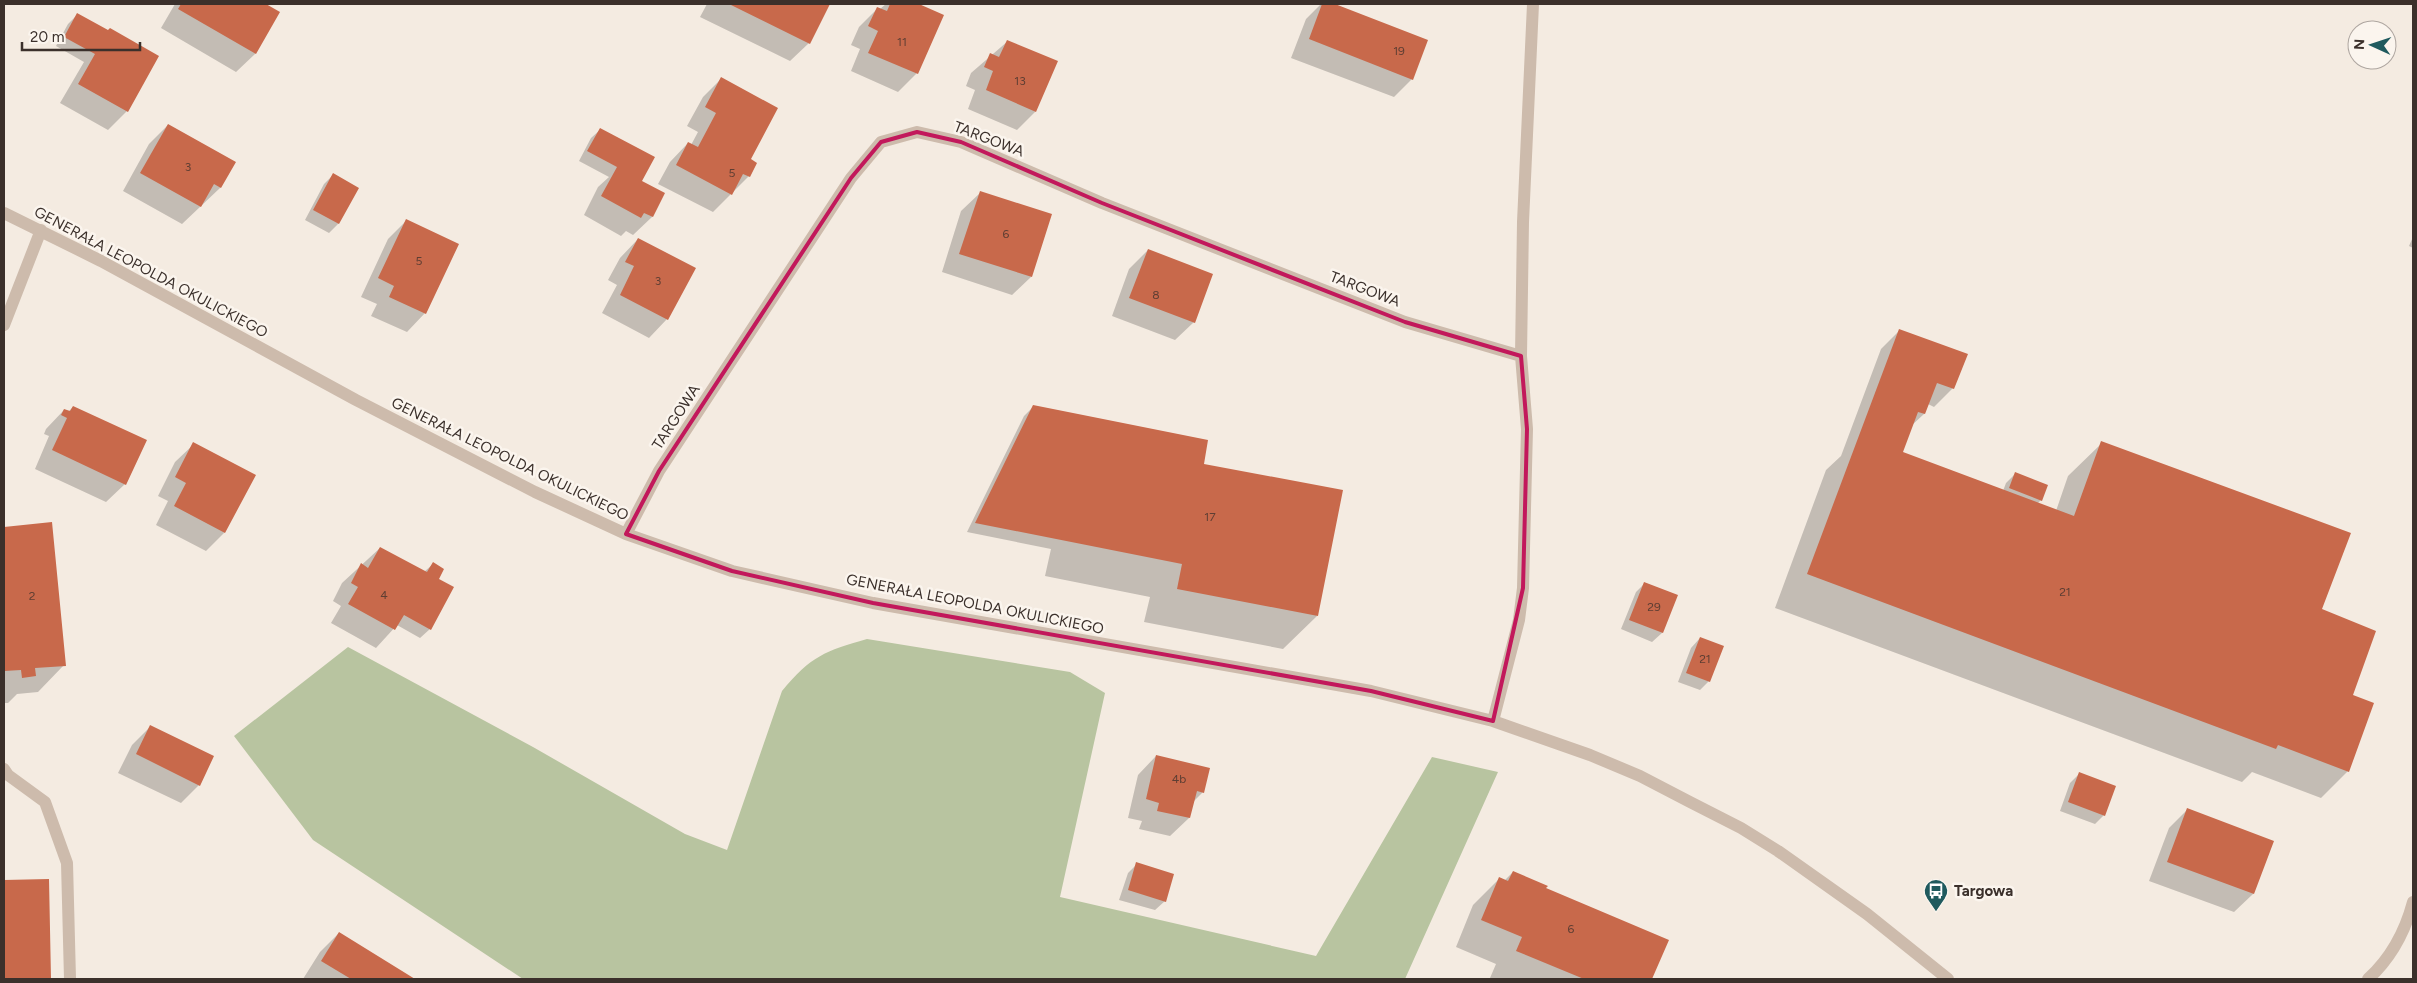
<svg xmlns="http://www.w3.org/2000/svg" width="2417" height="983" viewBox="0 0 2417 983" font-family="Figtree,sans-serif">
	<rect width="100%" height="100%" fill="#f4ebe1"/>
	<path fill="#b8c4a0" d="M867 639 1070 672 1105 693 1060 897 1316 956 1432 757 1498 772 1405 979H523L313 840 234 736 348 647 533 747 685 834 727 850 782 691C811 656 825 651 867 639Z"/>
	<path fill="#0003" d="M175 4H263L278 13 255 54 236 72 161 28Z
		M707 4H828L809 43 790 61 700 17Z
		M886 4H916L942 15 917 73 898 92 851 71 860 49 851 45 859 27 878 8 880 9Z
		M1321 4H1331L1427 41 1412 79 1394 97 1291 58 1306 19Z
		M77 15 108 32 127 111 108 130 60 103 84 62 56 46 68 24Z
		M1008 41 1035 112 1017 130 968 109 975 90 966 86 971 73Z
		M721 79 749 160V176L713 212 658 184 670 162 688 143 691 145 698 132 687 126 703 97Z
		M168 125 234 162 220 188 182 224 123 191 149 144Z
		M601 129 640 182 663 194 652 217 633 235 626 231 621 236 584 215 598 187 609 177 579 161 591 138Z
		M333 175 357 188 338 224 329 233 305 220 324 184Z
		M980 193 1031 277 1012 295 942 272 961 211Z
		M407 220 425 313 407 332 371 316 377 304 361 297 388 239Z
		M2413 237V248L2409 246Z
		M638 239 667 319 649 338 602 313 617 285 608 280 620 258Z
		M1148 250 1194 322 1175 340 1112 316 1129 269Z
		M1899 331 1953 388 1934 407 1928 404 1924 414 1911 426 1901 453 2003 491 2006 483 2015 474 2041 500 2037 504 2056 511 2068 476 2102 443 2321 609 2351 696 2348 771 2321 798 2252 772 2242 782 1775 608 1826 470 1841 456 1881 349Z
		M73 407 125 484 106 502 35 469 49 436 44 434 46 429 64 410 68 412Z
		M1033 407 1202 465 1317 616 1283 649 1144 622 1150 597 1045 576 1051 549 967 532 1024 416Z
		M194 444 224 533 206 551 156 525 168 501 158 496 175 462Z
		M51 524 64 665 38 692 17 694 8 703H4V528Z
		M380 548 424 572 433 564 437 580 430 629 420 638 397 625 376 648 331 623 341 606 333 601 342 583Z
		M1645 583 1676 595 1662 633 1652 642 1621 629 1636 592Z
		M1700 638 1709 681 1700 690 1678 682 1691 648Z
		M151 726 199 785 181 803 118 773 132 745Z
		M1156 756 1203 792 1192 803 1189 818 1170 836 1139 829 1142 821 1128 818 1138 775Z
		M2079 774 2104 815 2095 824 2060 811 2070 783Z
		M2187 810 2273 842 2253 894 2234 912 2149 881 2169 828Z
		M1137 864 1165 901 1155 910 1119 900 1128 873Z
		M1513 872 1545 889 1667 941 1651 979H1494L1490 978 1496 964 1456 947 1473 905 1500 878 1505 880Z
		M47 880 50 979H4V881Z
		M339 933 413 979H303L320 952Z"/>
	<path fill="#c8694b" d="M181 4H266L280 12 256 54 178 9Z
		M729 4H830L810 44Z
		M890 4H919L944 15 918 74 868 53 878 31 868 26 877 7 887 11Z
		M1322 4H1335L1428 40 1413 80 1309 39Z
		M77 13 108 30 110 28 159 56 128 112 78 84 95 54 64 37Z
		M1007 40 1058 61 1036 112 986 90 993 71 984 67 990 53 999 57Z
		M721 77 778 108 751 159 757 163 750 177 743 174 732 195 676 165 688 142 698 147 716 113 705 107Z
		M168 124 236 162 221 188 214 184 201 207 140 173Z
		M600 128 655 157 642 181 665 193 653 217 644 213 641 218 601 196 617 167 587 151Z
		M333 173 359 188 339 224 313 210Z
		M980 191 1052 214 1032 277 959 254Z
		M406 219 459 244 426 314 389 297 394 286 378 278Z
		M638 238 696 268 668 320 620 295 634 266 625 262Z
		M1148 249 1213 274 1195 323 1129 298Z
		M1899 329 1968 354 1954 389 1937 383 1925 414 1918 412 1903 452 2074 516 2101 441 2351 533 2322 609 2376 631 2353 695 2374 703 2349 772 2278 745 2276 749 1807 574Z
		M1033 405 1208 440 1204 464 1343 490 1318 616 1177 589 1182 564 975 523Z
		M73 406 147 440 126 485 52 450 67 418 61 415 64 409 70 411Z
		M193 442 256 475 225 533 174 506 186 483 175 477Z
		M2015 472 2048 485 2042 501 2009 488Z
		M52 522 66 666 35 668 36 676 22 678 21 670 4 671V527Z
		M380 547 427 572 433 562 444 569 439 579 454 587 431 630 404 615 395 630 348 604 358 587 351 583 361 563 368 568Z
		M1644 582 1678 595 1663 633 1629 620Z
		M1700 637 1724 646 1710 682 1686 673Z
		M150 725 214 756 200 786 136 754Z
		M1156 755 1210 768 1204 793 1197 791 1190 818 1157 811 1159 803 1146 799Z
		M2079 772 2116 786 2105 816 2068 802Z
		M2187 808 2274 841 2254 894 2167 862Z
		M1136 862 1174 874 1166 902 1128 890Z
		M1513 871 1548 886 1546 888 1669 940 1652 979H1584L1516 951 1522 937 1481 920 1499 877 1508 881Z
		M49 879 51 979H4V880Z
		M339 932 415 979H351L321 961Z"/>
	<g fill="none" stroke-linecap="round" stroke-linejoin="round">
		<path stroke="#cdbbac" stroke-width="12" d="M4 213 101 261 356 400 535 492 626 534 732 571 873 603 1371 691 1493 721 1590 755 1640 776 1690 802 1741 828 1778 851 1867 914 1948 979
			M4 325 41 230
			M626 534 659 471 851 178 881 142 917 132 961 142 1102 203 1405 322 1521 356
			M1493 721 1519 620 1523 588 1527 429 1521 356 1523 222 1533 4
			M4 769 8 775 45 802 67 863 70 979
			M2368 979C2391 958 2405 932 2413 902"/>
	</g>
	<path fill="none" stroke="#c2185b" stroke-width="4" stroke-linejoin="round" d="M917 132 961 142 1102 203 1405 322 1521 356 1527 429 1523 588 1493 721 1371 691 873 603 732 571 626 534 659 471 851 178 881 142Z"/>
	<defs>
		<g id="bus-pin" transform="scale(1.25)"><path d="M0 17L-7.5 6A9.5 9.5 0 1 1 7.5 6Z" fill="#1f5a5e" stroke="#fbf5ee"/><path d="M-5-6H5V4H4V6H2V4H-2V6H-4V4H-5ZM-3.5-4V0h7V-4ZM-3.5 1.2v1.5H-2V1.2ZM2 1.2v1.5H3.5V1.2Z" fill="#fff"/></g>
	</defs>
	<g fill-rule="evenodd">
		<use href="#bus-pin" x="1936" y="891"/>
	</g>
	<g text-anchor="middle" dominant-baseline="central" stroke-width="5" stroke-linejoin="round" paint-order="stroke">
		<g font-size="12" fill="#5e3e33">
			<text x="902" y="42">11</text>
			<text x="1399" y="51">19</text>
			<text x="1020" y="81">13</text>
			<text x="188" y="167">3</text>
			<text x="732" y="173">5</text>
			<text x="1006" y="234">6</text>
			<text x="419" y="261">5</text>
			<text x="658" y="281">3</text>
			<text x="1156" y="295">8</text>
			<text x="1210" y="517">17</text>
			<text x="2065" y="592">21</text>
			<text x="384" y="595">4</text>
			<text x="32" y="596">2</text>
			<text x="1654" y="607">29</text>
			<text x="1705" y="659">21</text>
			<text x="1179" y="779">4b</text>
			<text x="1571" y="929">6</text>
		</g>
		<g font-size="15" fill="#3b302b" stroke="#fbf5ee">
			<text transform="translate(989 139) rotate(21)">TARGOWA</text>
			<text transform="translate(151 272) rotate(28)">GENERAŁA LEOPOLDA OKULICKIEGO</text>
			<text transform="translate(1365 289) rotate(21)">TARGOWA</text>
			<text transform="translate(676 417) rotate(-57)">TARGOWA</text>
			<text transform="translate(510 459) rotate(26)">GENERAŁA LEOPOLDA OKULICKIEGO</text>
			<text transform="translate(975 604) rotate(11)">GENERAŁA LEOPOLDA OKULICKIEGO</text>
		</g>
		<g font-size="15" font-weight="bold" fill="#3b302b" stroke="#fbf5ee" text-anchor="start">
			<text x="1954" y="891">Targowa</text>
		</g>
	</g>
	<rect width="2417" height="983" fill="none" stroke="#3b302b" stroke-width="10"/>
	<g transform="translate(2372 45) rotate(273)"><circle r="24" fill="#fbf5ee" stroke="#aea6a0"/>
	<path d="M0-4L9 19L0 12L-9 19Z" fill="#1f5a5e"/>
	<text y="-8" font-size="14" font-weight="bold" text-anchor="middle" fill="#3b302b">N</text>
	</g>
	<path d="M22 42v8h118v-8" fill="none" stroke="#3b302b" stroke-width="2.5"/>
	<text x="30" y="42" font-size="15" fill="#3b302b" stroke="#fbf5ee" stroke-width="4" paint-order="stroke">20 m</text>
</svg>
